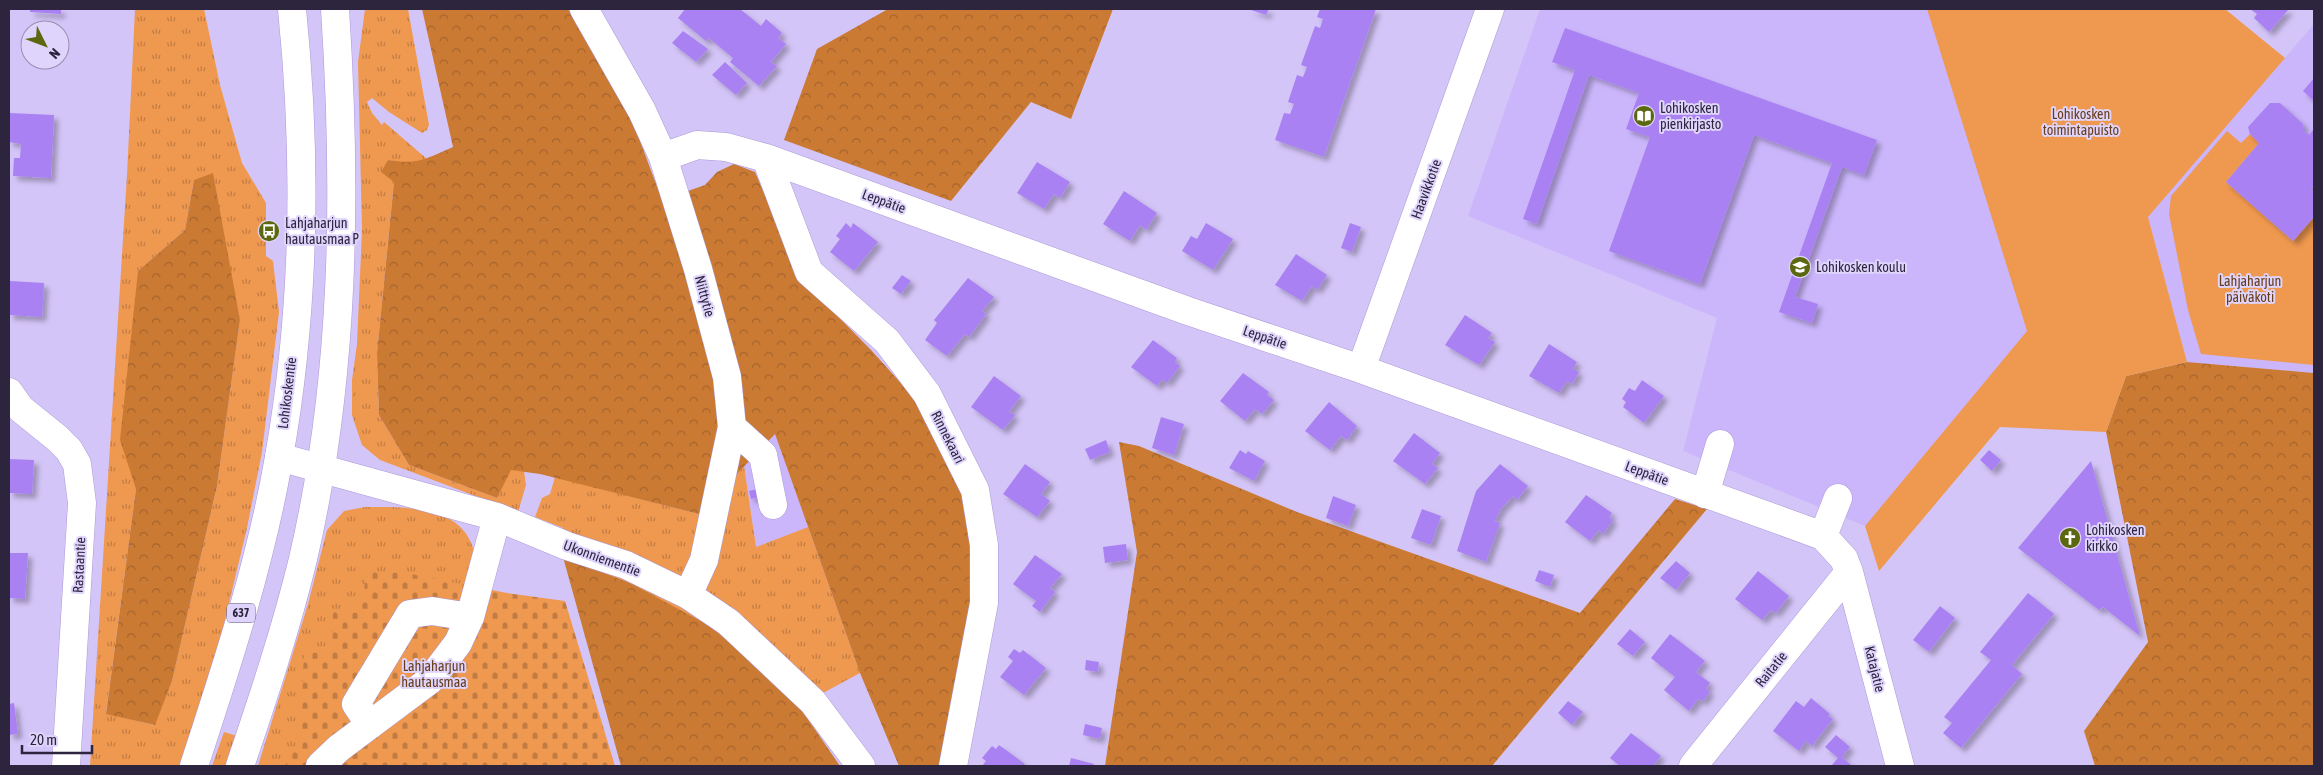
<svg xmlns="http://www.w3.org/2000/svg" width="2323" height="775" viewBox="0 0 2323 775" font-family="'Asap Condensed',sans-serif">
	<defs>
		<pattern id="grass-tufts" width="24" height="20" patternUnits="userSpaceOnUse" patternTransform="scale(1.25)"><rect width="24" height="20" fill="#ef984f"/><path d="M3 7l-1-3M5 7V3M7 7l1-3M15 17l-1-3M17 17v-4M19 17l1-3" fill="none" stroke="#c27c43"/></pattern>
		<pattern id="forest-crowns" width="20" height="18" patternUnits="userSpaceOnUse" patternTransform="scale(1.25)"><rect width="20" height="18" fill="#cb7a33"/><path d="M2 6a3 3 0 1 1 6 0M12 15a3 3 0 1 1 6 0" fill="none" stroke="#a5642d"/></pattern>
		<pattern id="cemetery-stones" width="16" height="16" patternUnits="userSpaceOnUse" patternTransform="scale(1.25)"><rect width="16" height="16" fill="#ef984f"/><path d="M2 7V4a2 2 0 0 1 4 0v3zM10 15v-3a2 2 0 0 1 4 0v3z" fill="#c27c43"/></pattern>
		<filter id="shadow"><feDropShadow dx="4.5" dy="4.5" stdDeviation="2.5" flood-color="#0004"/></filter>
	</defs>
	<rect width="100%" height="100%" fill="#d4c5f8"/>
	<path fill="#cbb6fc" d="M1540 9H1932L2027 331 1865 526 1683 451 1717 318 1468 216Z
		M2313 25 2314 373 2187 362 2148 217Z
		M775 434 808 527 756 547 744 466Z"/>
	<path fill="url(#grass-tufts)" fill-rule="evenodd" d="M135 9H204L220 85 242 163 266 203V256L273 261 279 312 262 452 247 528 217 653 179 766H90L127 175ZM194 180 240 320 217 486 172 681 154 725 106 713 136 489 138 271 185 230Z
		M365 9H408L429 125 427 130 422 133 389 112 372 98 367 102 372 113 382 125 384 122 427 159 409 164 388 160 394 181 377 353 379 415 409 465 497 498 510 469 524 471 526 485 518 512 380 460 362 445 352 415V380L357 344 362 230 358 62Z
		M744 466 756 547 808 527 860 673 799 706 563 557V528L535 517 542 498 550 494 555 477 699 514Z
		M365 507C400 507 457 504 472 545 476 555 473 569 471 579L303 766H258L308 604 327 530 344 511Z
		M224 732 237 736 225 766H212Z"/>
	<path fill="url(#forest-crowns)" d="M422 9H568L627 106 662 200 705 185 717 172 734 164 755 172 801 279 872 351 916 400 964 493 973 545 971 602 942 766H899L860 673 775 434 699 514 540 474 511 470 497 498 409 465 379 415 377 353 394 182 381 172 388 160C418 165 425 159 453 147Z
		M888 9H1113L1071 119 1031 102 951 201 784 140 817 49Z
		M213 173 240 320 217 486 172 681 155 725 106 714 136 489 120 440 138 271 185 230 194 180Z
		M2187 362 2314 373V766H2095L2084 731 2148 642 2106 432 2126 376Z
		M1119 442 1139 446 1297 512 1580 613 1675 499 1707 509 1492 766H1105L1137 552Z
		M563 557 632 584 706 624 749 657 799 706 840 766H621Z"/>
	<path fill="url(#cemetery-stones)" d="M366 571 406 573 507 593 565 601 615 766H285L300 735 304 652 332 653 333 611 362 613Z"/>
	<path fill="#ef984f" d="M1927 9H2225L2285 58 2148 217 2187 362 2126 376 2106 432 2000 427 1879 571 1865 526 2027 331Z
		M2227 131 2241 143 2250 134 2259 143 2226 182 2293 241 2314 217V365L2201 354 2188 310 2169 214 2171 196Z"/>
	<path fill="#a981f2" filter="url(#shadow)" d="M30 9H61V14L30 12Z
		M685 9H740L761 26 766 19 782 33 778 38 786 44 771 62 777 66 759 86 730 62 733 58 709 38 706 41 678 18Z
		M1248 9H1269L1266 15Z
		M1320 9H1376L1324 157 1275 140 1284 113 1290 114 1294 104 1288 102 1297 75 1303 77 1307 67 1301 65 1315 26 1320 28 1323 19 1317 17Z
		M2250 9H2289L2269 32 2254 18 2257 14Z
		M1565 28 1877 140 1864 175 1842 167 1795 297 1818 304 1812 323 1779 312 1832 163 1754 135 1700 284 1609 251 1650 137 1626 129 1639 93 1589 75 1537 224 1523 219 1575 70 1552 62Z
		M683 31 708 49 696 62 672 43Z
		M725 62 747 83 736 95 712 75Z
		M2314 78V101L2303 91Z
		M2270 103H2280L2303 124 2304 131 2309 135 2314 129V185L2311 189 2314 193V217L2293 241 2226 182 2259 143 2250 134 2248 127Z
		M9 113 54 115 51 178 13 176 14 158H20L21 144 9 142Z
		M1037 162 1070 182 1060 198 1054 194 1044 209 1017 193Z
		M1124 191 1157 213 1146 230 1140 225 1130 241 1103 224Z
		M846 223 851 228 853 223 878 242 854 271 830 252 840 239 836 236Z
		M1206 223 1233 239 1213 270 1182 251 1191 236 1197 239Z
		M1350 223 1361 227 1352 252 1341 248Z
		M1296 254 1327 275 1317 290 1312 286 1302 301 1275 285Z
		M902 275 911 281 901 294 892 288Z
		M968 278 994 297 982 311 986 314 969 337 965 334 947 356 925 340 937 323 934 320Z
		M10 281 44 283 42 317 9 315Z
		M1465 315 1492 333 1488 338 1495 342 1479 365 1445 345Z
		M1153 340 1177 358 1175 362 1180 366 1167 383 1163 379 1157 386 1131 367Z
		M1549 344 1577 362 1573 369 1579 372 1572 384 1567 381 1559 393 1529 376Z
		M1243 373 1269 392 1267 395 1274 400 1262 414 1255 409 1245 421 1220 401Z
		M994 376 1021 396 1009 412 1015 415 1003 430 971 407Z
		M1642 380 1664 396 1644 423 1623 407 1626 402 1622 399 1629 388 1635 391Z
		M1329 402 1357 426 1347 440 1341 436 1330 450 1305 431Z
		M1161 417 1184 424 1174 455 1152 448Z
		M1414 433 1440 453 1432 464 1438 468 1425 484 1393 461Z
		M1106 440 1110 452 1090 460 1085 449Z
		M1240 450 1246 454 1248 451 1265 461 1254 481 1229 468Z
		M1989 450 2001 460 1992 471 1980 460Z
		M9 459 34 460 32 494 9 493Z
		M2091 461 2140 636 2103 607 2099 610 2018 548Z
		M1025 464 1050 482 1041 494 1050 501 1037 517 1003 494Z
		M1500 464 1528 486 1517 500 1513 496 1501 509 1495 521 1500 523 1486 562 1457 551 1476 491Z
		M757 489 758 497 751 499 749 491Z
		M1586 495 1612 513 1609 517 1613 520 1603 534 1599 530 1590 541 1565 522Z
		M1333 496 1356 505 1348 526 1326 518Z
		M1422 509 1441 516 1431 545 1411 538Z
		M1126 544 1128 560 1105 563 1103 547Z
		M9 553H28L25 599 9 598Z
		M1035 555 1062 574 1050 588 1055 592 1040 612 1032 606 1036 601 1013 584Z
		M1676 561 1690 573 1676 590 1660 578Z
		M1539 570 1554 575 1550 587 1535 581Z
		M1758 571 1789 596 1776 613 1771 610 1762 620 1735 599Z
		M2028 593 2054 614 2012 665 2022 674 1961 748 1943 733 1952 723 1944 717 1991 660 1980 652Z
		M1940 606 1955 618 1929 652 1913 640Z
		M1630 629 1645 642 1633 656 1617 644Z
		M1670 634 1705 661 1696 672 1710 683 1706 688 1710 692 1703 701 1698 699 1689 711 1664 690 1675 677 1651 658Z
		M1014 649 1020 653 1023 650 1046 668 1024 695 1000 677 1013 661 1008 657Z
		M1086 660 1099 662 1098 672 1085 670Z
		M1811 698 1830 714 1828 716 1833 719 1812 746 1806 741 1799 751 1773 731 1796 701 1804 707Z
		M1568 701 1583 712 1572 725 1558 713Z
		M14 703 18 734 9 735V704Z
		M1085 724 1102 728 1100 739 1083 735Z
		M1631 733 1661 756 1653 766H1620L1610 758Z
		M1836 735 1850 747 1842 757 1852 766H1831L1838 758 1825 747Z
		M999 745 1025 764 1023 766H982L986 761 982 758 992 746 996 749Z
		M1071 758 1094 764 1093 766H1069Z"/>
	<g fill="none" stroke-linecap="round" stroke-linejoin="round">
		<g stroke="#ac99d6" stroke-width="29">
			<path id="minor" d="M584 9 642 111 663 157 698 269 727 377 732 427 704 560 688 595
				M663 157 697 145 726 147 766 158 1188 311 1361 369 1823 536 1844 559 1849 572 1900 766
				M766 158 809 272 887 341 927 394 975 490 984 545V603L953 766
				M1361 369 1490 9
				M9 392 21 409 57 438 69 450 77 464 82 503 66 766
				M732 427 763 455 773 505
				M279 457 497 517 567 546 626 565 688 595 728 622 813 702 861 766
				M1705 494 1720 444
				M1823 536 1838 498
				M370 725 356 704 410 614 432 611 470 617
				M320 766 339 748 430 680 458 643 470 617 497 517
				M1693 766 1849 572"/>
		</g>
		<g stroke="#ac99d6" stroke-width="29">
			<path id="major" d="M194 766C227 665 261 562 279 457 305 310 307 157 292 9
				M240 766C263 698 286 629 303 559 345 379 347 192 335 9"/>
		</g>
		<use href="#minor" stroke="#fff" stroke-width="28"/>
		<use href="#major" stroke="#fff" stroke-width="28"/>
	</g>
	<defs>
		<g id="library-disc" transform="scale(1.125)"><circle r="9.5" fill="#5b680f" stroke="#dfd4fb"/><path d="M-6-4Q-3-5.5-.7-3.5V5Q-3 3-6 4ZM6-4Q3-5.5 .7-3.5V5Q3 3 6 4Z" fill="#fff"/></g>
		<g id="bus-disc" transform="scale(1.125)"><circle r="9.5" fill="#5b680f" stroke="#dfd4fb"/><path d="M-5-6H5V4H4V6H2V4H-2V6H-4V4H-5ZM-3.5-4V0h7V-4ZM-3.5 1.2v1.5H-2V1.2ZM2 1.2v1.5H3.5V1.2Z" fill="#fff"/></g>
		<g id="school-disc" transform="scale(1.125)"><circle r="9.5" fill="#5b680f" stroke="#dfd4fb"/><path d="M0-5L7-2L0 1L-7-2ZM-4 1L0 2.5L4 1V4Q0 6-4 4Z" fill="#fff"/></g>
		<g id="church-disc" transform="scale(1.125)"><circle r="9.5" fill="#5b680f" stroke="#dfd4fb"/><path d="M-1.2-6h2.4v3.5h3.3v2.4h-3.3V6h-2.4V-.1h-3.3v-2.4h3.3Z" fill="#fff"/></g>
	</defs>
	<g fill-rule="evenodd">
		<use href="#library-disc" x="1644" y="116"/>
		<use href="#bus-disc" x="269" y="231"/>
		<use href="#school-disc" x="1800" y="267"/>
		<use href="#church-disc" x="2070" y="538"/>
	</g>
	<g text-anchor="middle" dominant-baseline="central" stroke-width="4" stroke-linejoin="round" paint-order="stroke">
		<rect fill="#dfd4fb" stroke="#625a77" stroke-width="1" x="227" y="603.5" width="28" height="19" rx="4"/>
		<g font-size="12" font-weight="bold" fill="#2d253e">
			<text x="241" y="613">637</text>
		</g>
		<g font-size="14" fill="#2d253e" stroke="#dfd4fb" text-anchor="start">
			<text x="1660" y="108">Lohikosken<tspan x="1660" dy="16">pienkirjasto</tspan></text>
			<text x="285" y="223">Lahjaharjun<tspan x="285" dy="16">hautausmaa P</tspan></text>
			<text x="1816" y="267">Lohikosken koulu</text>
			<text x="2086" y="530">Lohikosken<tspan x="2086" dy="16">kirkko</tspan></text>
		</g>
		<g font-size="14" fill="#673d19" stroke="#dfd4fb">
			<text x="2081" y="114">Lohikosken<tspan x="2081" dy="16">toimintapuisto</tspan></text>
			<text x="2250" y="281">Lahjaharjun<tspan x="2250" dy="16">päiväkoti</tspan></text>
			<text x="434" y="666">Lahjaharjun<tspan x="434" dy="16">hautausmaa</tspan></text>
		</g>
		<g font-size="14" fill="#2d253e" stroke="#dfd4fb">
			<text transform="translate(1426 189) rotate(-70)">Haavikkotie</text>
			<text transform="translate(884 201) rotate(20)">Leppätie</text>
			<text transform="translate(705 296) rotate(75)">Niittytie</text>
			<text transform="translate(1265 337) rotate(19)">Leppätie</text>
			<text transform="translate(287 393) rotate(-83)">Lohikoskentie</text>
			<text transform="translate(948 437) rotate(63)">Rinnekaari</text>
			<text transform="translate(1647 473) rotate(20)">Leppätie</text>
			<text transform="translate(602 558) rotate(20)">Ukonniementie</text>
			<text transform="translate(79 565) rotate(-87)">Rastaantie</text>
			<text transform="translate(1771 669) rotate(-51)">Raitatie</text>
			<text transform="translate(1875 669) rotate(76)">Katajatie</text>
		</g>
	</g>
	<rect width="2323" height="775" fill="none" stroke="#2d253e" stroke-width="20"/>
	<g transform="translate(45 45) rotate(132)"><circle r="24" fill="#dfd4fb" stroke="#988eaf"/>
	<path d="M0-4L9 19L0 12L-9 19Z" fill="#5b680f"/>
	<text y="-8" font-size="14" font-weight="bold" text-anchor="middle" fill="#2d253e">N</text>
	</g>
	<path d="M22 745v8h70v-8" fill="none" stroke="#2d253e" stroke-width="2.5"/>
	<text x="30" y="745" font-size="15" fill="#2d253e" stroke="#dfd4fb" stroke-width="4" paint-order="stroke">20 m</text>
</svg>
